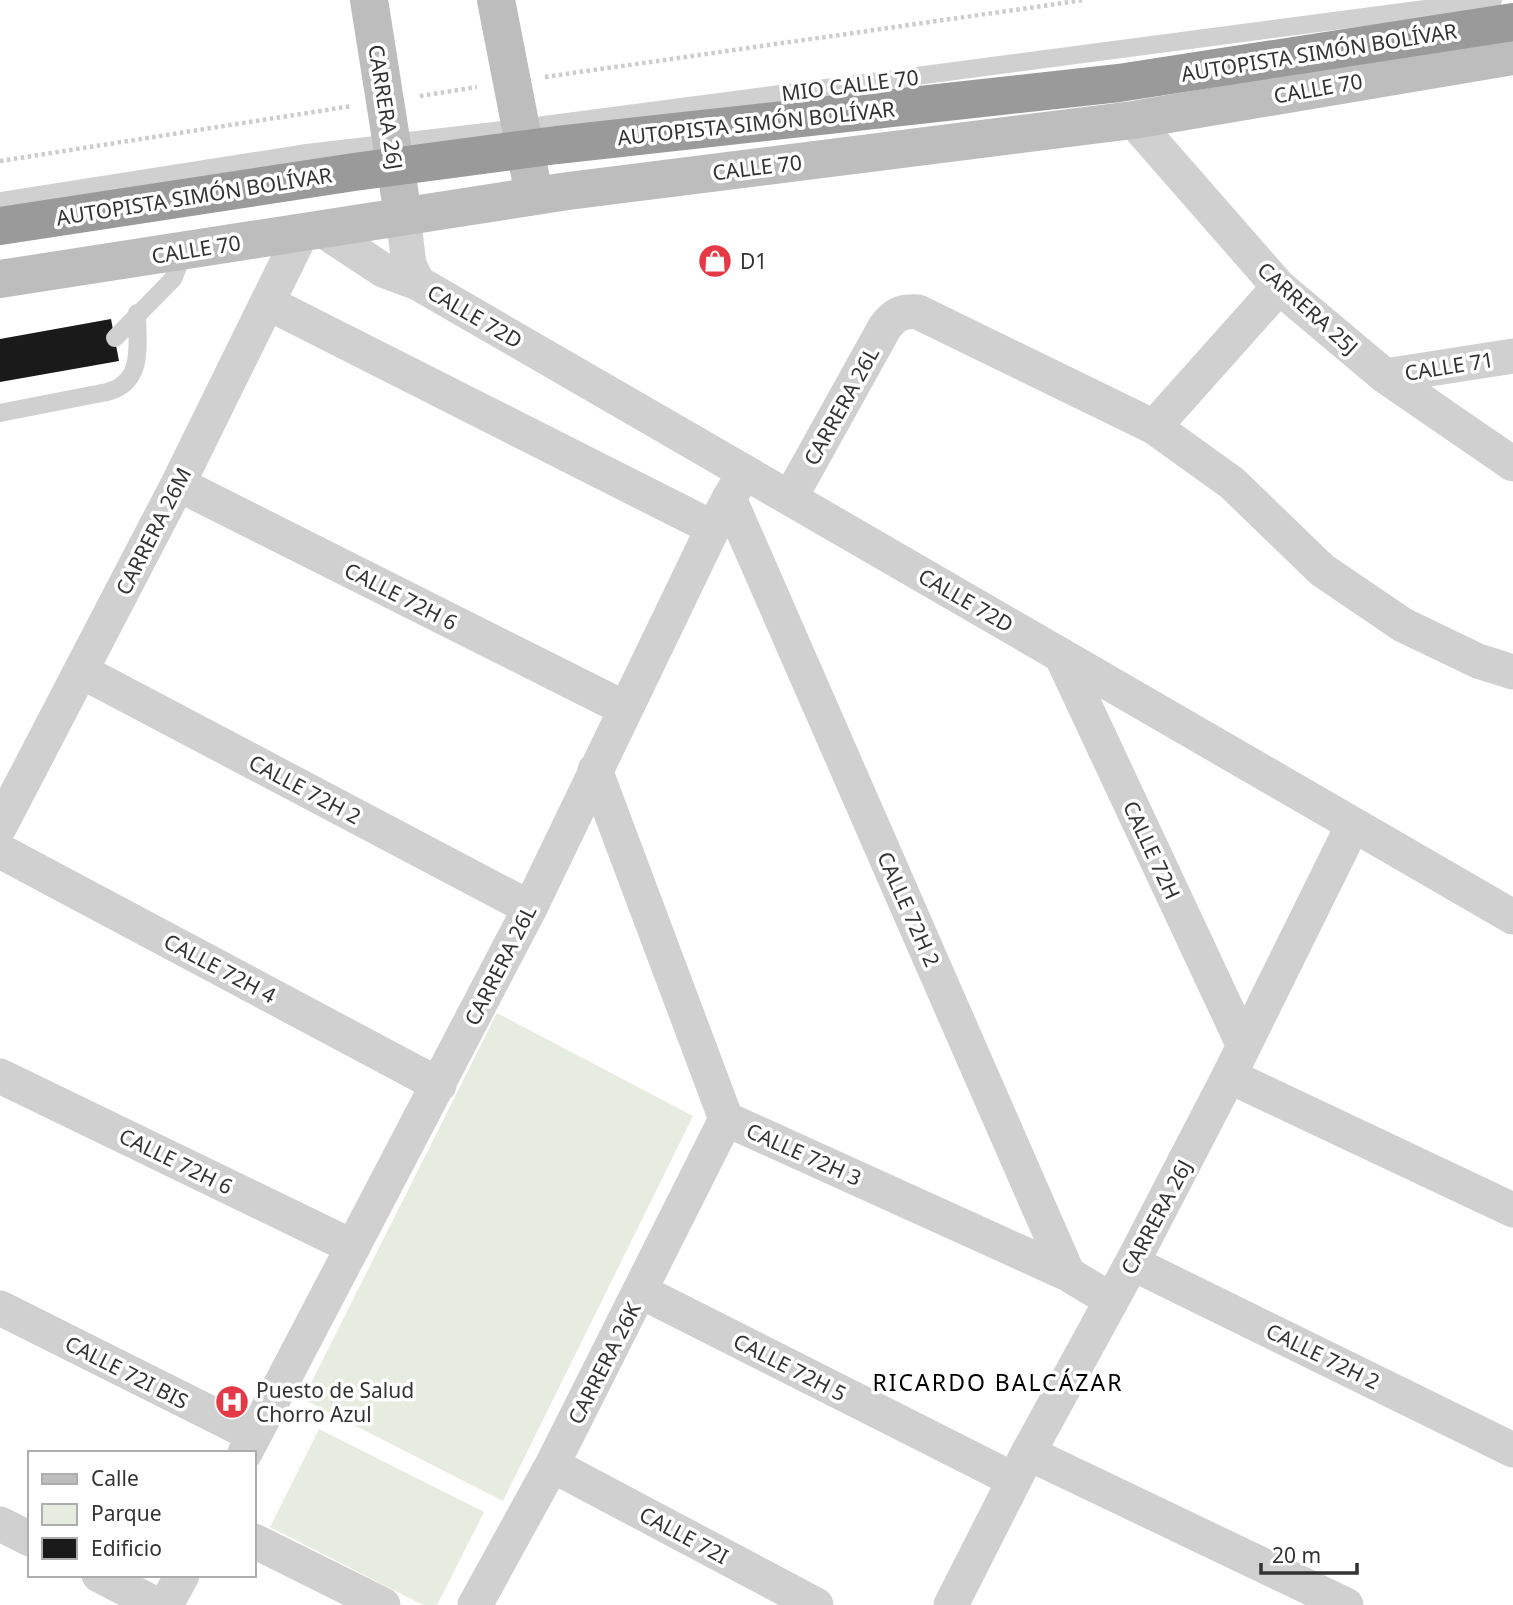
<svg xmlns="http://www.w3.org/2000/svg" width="1513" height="1605" viewBox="0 0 1513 1605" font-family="'Noto Sans',sans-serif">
	<rect width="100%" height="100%" fill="#fff"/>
	<path fill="#e6ecdf" d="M497 1013 693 1116 503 1501 303 1399Z
		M319 1429 484 1512 437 1605H423L270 1527Z"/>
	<path fill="#1a1a1a" d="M111 319 119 361 0 382V339Z"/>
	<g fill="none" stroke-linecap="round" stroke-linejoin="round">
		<path stroke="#cdcdcd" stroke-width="4.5" stroke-dasharray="3.5 3.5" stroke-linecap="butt" d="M545 77 1084 0
			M420 96 477 87
			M0 161 352 106"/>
		<path stroke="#d0d0d0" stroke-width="18" d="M0 201 307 153 552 124 1493 0
			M115 338 173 279 185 250
			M0 413 107 392C145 382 137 345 137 313"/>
		<path stroke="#d0d0d0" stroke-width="35" d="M1133 120 1279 287 1385 376 1513 464
			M403 215 409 265 418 283
			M321 229 383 270 418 283 1513 917
			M268 303 713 528
			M1385 376 1513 356
			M1154 427 1279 287
			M178 484 624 708
			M729 498 1068 1274 1111 1300
			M790 498 885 327C895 314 901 311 918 312L1154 427 1232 483 1322 570 1403 625 1478 661 1513 672
			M1061 655 1243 1044
			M81 671 530 908
			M595 770 726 1119 1068 1274
			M0 826 178 484 302 232
			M0 851 439 1085
			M0 1076 353 1247
			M1229 1076 1513 1210
			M1132 1263 1513 1450
			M640 1291 1014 1480
			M0 1308 254 1435
			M245 1453 530 908 713 528 744 472
			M1028 1453 1346 1605
			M552 1465 816 1605
			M0 1524 30 1539
			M254 1541 383 1605
			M99 1575 157 1605
			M166 1605 182 1575
			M475 1605 552 1465 726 1119
			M951 1605 1028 1453 1132 1263 1229 1076 1353 825"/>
		<path stroke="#bdbdbd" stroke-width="38" d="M369 0 403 215
			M496 0 534 195
			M0 279 568 191 1133 120 1513 56"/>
		<path stroke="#9a9a9a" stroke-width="38" d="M0 226 354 172 557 145 1119 83 1513 22"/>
	</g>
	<defs>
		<g id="shop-disc" transform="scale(1.75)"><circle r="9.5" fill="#e63946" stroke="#fff"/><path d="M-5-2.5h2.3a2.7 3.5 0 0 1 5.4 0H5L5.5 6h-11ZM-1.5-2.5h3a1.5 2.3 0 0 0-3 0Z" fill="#fff"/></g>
		<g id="hospital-disc" transform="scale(1.75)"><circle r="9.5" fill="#e63946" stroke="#fff"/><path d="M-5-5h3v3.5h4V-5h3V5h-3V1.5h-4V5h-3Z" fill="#fff"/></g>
	</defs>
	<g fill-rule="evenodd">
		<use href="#shop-disc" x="715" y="261"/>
		<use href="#hospital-disc" x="232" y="1402"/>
	</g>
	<g text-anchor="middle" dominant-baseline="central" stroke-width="7" stroke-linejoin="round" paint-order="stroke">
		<g font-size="21" fill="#333" stroke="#fff">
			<text transform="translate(1319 52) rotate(-9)">AUTOPISTA SIMÓN BOLÍVAR</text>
			<text transform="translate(850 85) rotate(-7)">MIO CALLE 70</text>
			<text transform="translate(1318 88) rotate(-10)">CALLE 70</text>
			<text transform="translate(386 107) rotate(81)">CARRERA 26J</text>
			<text transform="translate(756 123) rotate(-6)">AUTOPISTA SIMÓN BOLÍVAR</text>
			<text transform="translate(757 167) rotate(-7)">CALLE 70</text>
			<text transform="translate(194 196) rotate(-9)">AUTOPISTA SIMÓN BOLÍVAR</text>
			<text transform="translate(196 249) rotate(-9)">CALLE 70</text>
			<text transform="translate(1308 308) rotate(42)">CARRERA 25J</text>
			<text transform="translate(475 316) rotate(30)">CALLE 72D</text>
			<text transform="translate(1449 366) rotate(-9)">CALLE 71</text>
			<text transform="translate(841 406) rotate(-61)">CARRERA 26L</text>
			<text transform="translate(153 531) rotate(-63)">CARRERA 26M</text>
			<text transform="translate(401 596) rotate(27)">CALLE 72H 6</text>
			<text transform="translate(966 600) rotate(30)">CALLE 72D</text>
			<text transform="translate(305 789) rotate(28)">CALLE 72H 2</text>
			<text transform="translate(1152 850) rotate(65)">CALLE 72H</text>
			<text transform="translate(909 909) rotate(66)">CALLE 72H 2</text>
			<text transform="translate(500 965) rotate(-63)">CARRERA 26L</text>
			<text transform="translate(220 968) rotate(28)">CALLE 72H 4</text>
			<text transform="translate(804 1154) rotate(24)">CALLE 72H 3</text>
			<text transform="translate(176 1161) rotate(26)">CALLE 72H 6</text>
			<text transform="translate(1156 1217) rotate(-62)">CARRERA 26J</text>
			<text transform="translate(1323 1356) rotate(26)">CALLE 72H 2</text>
			<text transform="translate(604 1363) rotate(-63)">CARRERA 26K</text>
			<text transform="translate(790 1367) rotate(27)">CALLE 72H 5</text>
			<text transform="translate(127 1372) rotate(27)">CALLE 72I BIS</text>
			<text transform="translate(684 1535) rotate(28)">CALLE 72I</text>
		</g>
		<g font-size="21" fill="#333" stroke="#fff" text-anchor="start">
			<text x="740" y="261">D1</text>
			<text x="256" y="1390">Puesto de Salud<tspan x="256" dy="24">Chorro Azul</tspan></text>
		</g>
		<g font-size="23" letter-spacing="2" fill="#000" stroke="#fff">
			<text x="998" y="1382">RICARDO BALCÁZAR</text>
		</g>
	</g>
	<rect x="28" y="1451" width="228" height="126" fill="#ffffff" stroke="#adadad" stroke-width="2"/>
	<rect x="42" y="1474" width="35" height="10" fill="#bdbdbd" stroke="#adadad" stroke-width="2"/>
	<text x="91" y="1486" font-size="21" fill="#333333">Calle</text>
	<rect x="42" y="1504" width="35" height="21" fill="#e6ecdf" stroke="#adadad" stroke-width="2"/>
	<text x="91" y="1521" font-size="21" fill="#333333">Parque</text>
	<rect x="42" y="1538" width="35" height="21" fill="#1a1a1a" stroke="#adadad" stroke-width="2"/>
	<text x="91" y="1556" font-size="21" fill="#333333">Edificio</text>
	<path d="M1261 1563v10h96v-10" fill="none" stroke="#333333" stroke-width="3.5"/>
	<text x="1272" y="1563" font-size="21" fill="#333333" stroke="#ffffff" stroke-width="5" paint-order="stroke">20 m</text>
</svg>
